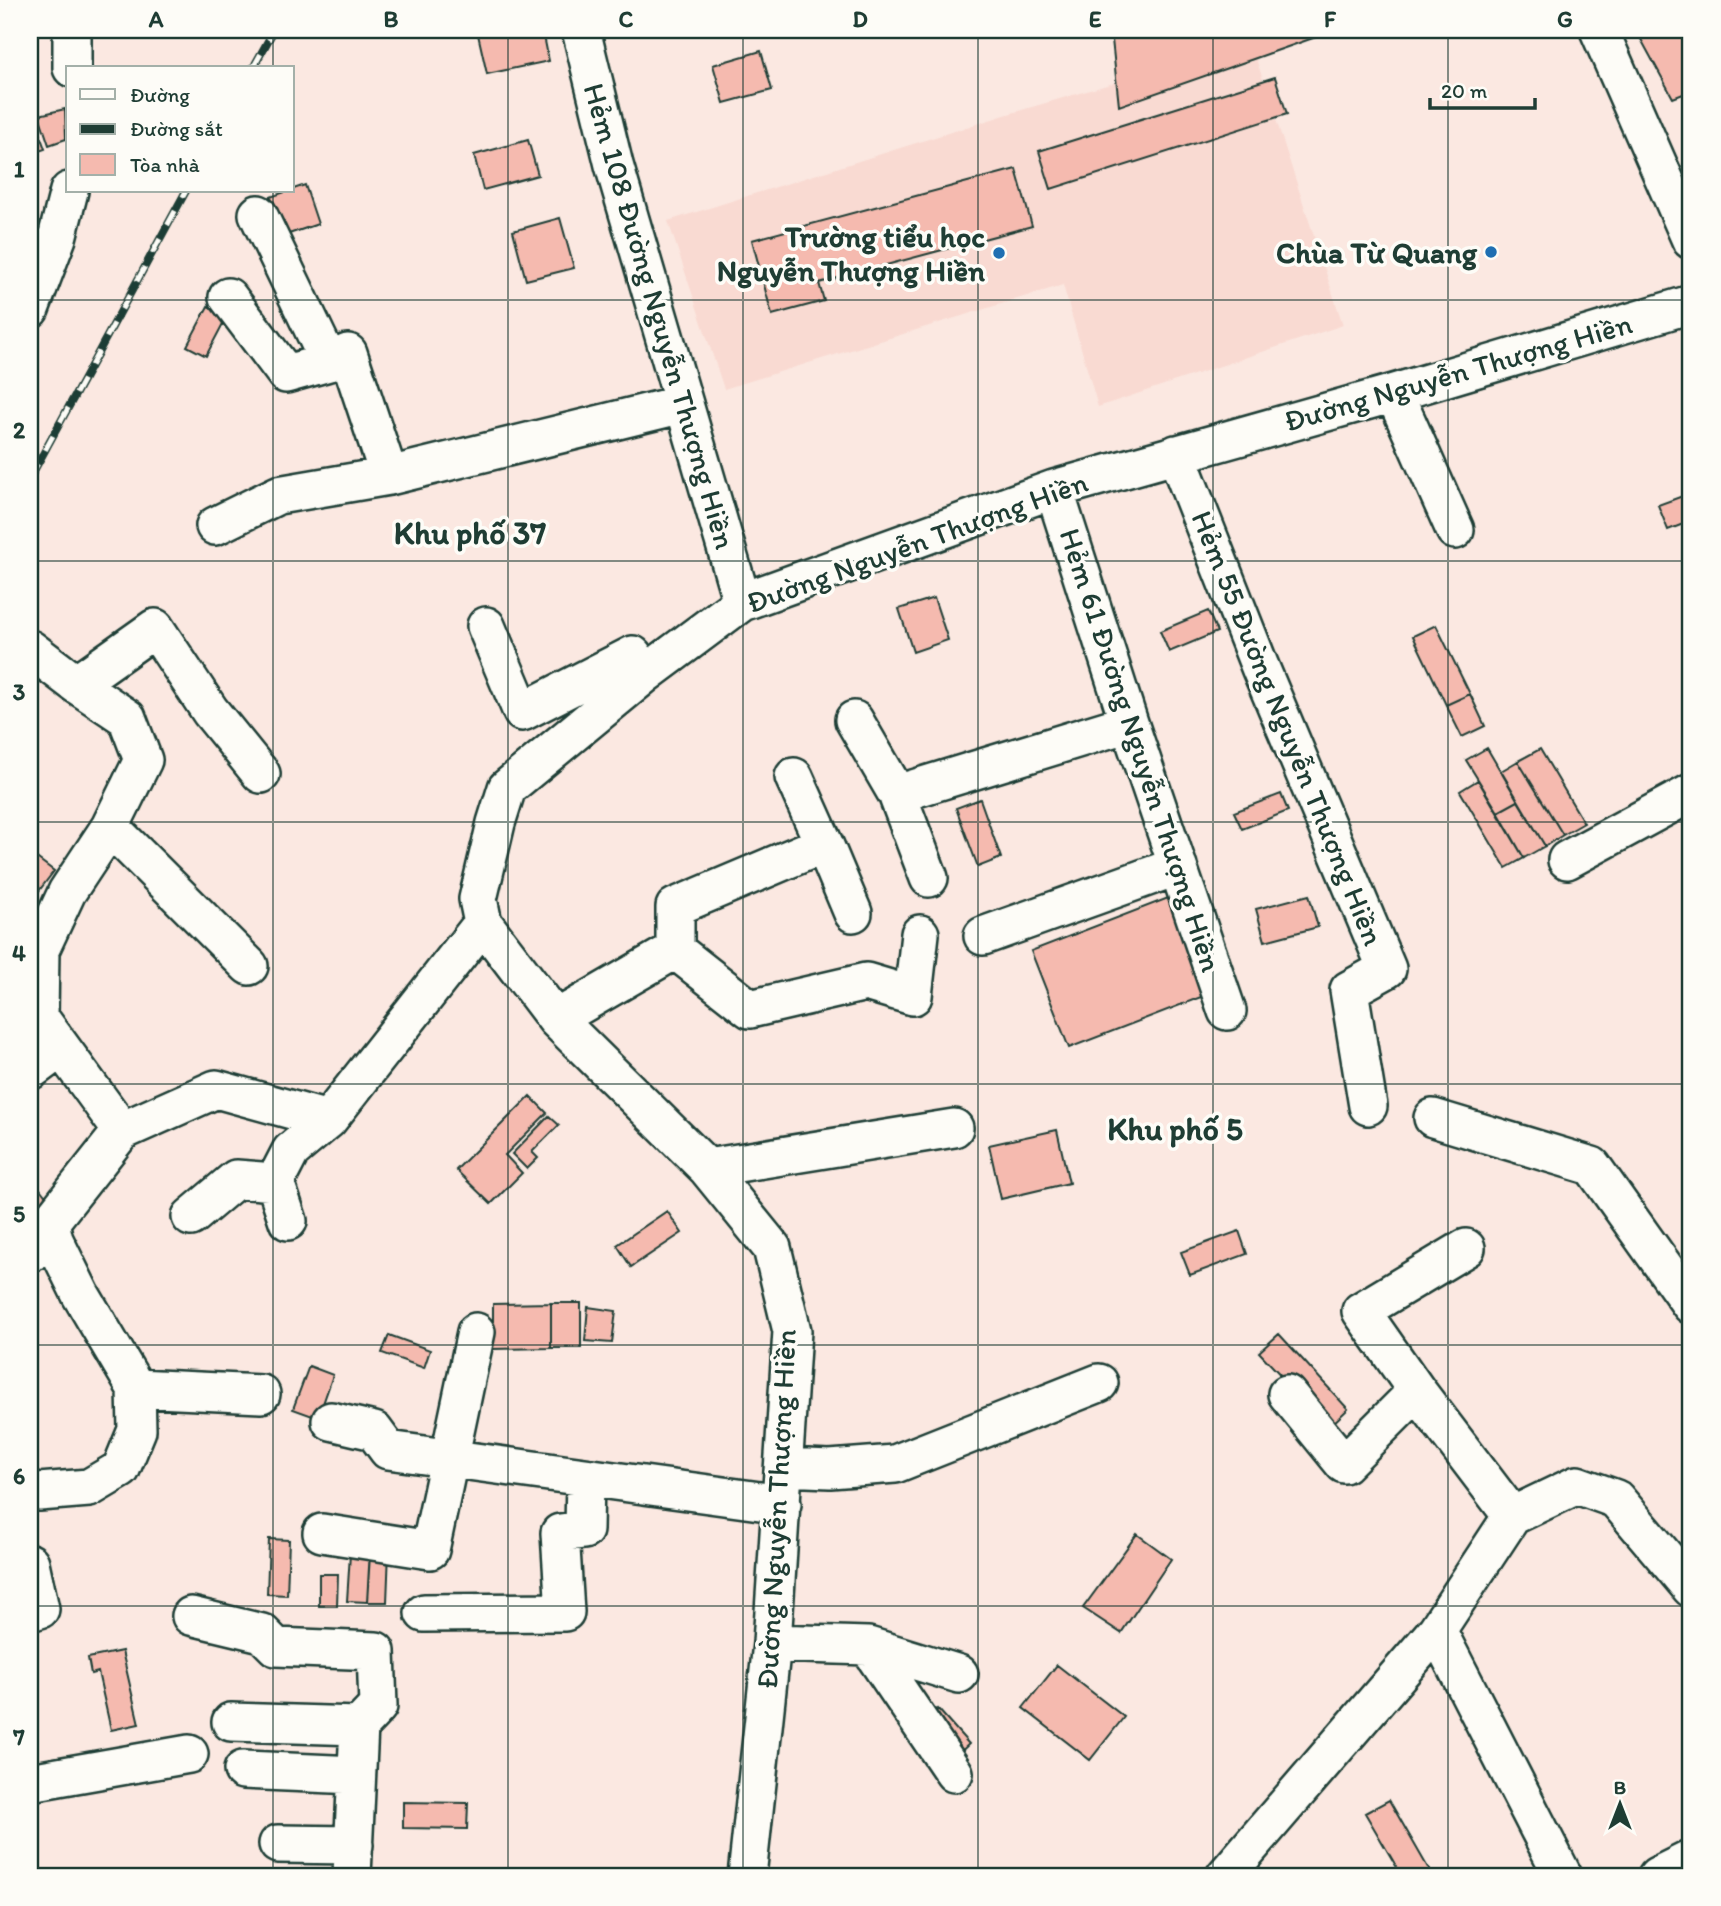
<svg xmlns="http://www.w3.org/2000/svg" width="1721" height="1906" viewBox="0 0 1721 1906" font-family="Itim,sans-serif">
	<rect width="100%" height="100%" fill="#fbe8e1"/>
	<filter id="ink" filterUnits="userSpaceOnUse"><feTurbulence type="fractalNoise" baseFrequency=".0143" numOctaves="2"/><feDisplacementMap in="SourceGraphic" scale="14" xChannelSelector="R" yChannelSelector="G"/><feConvolveMatrix kernelMatrix="1 2 1 2 8 2 1 2 1" color-interpolation-filters="sRGB"/></filter>
	<g filter="url(#ink)">
		<path fill="#f9dad2" d="M1251 43 1343 325 1098 407 1063 285 724 389 668 221 1005 115Z"/>
		<path fill="#f5baaf" stroke="#1f3d34" stroke-width="2" d="M477 30H549L550 34 544 36 549 61 487 74Z
			M1111 30H1336L1119 106Z
			M1636 30H1691V91L1673 98Z
			M761 51 772 90 724 103 713 65Z
			M1275 77 1287 114 1051 189 1039 151Z
			M65 109 66 139 49 145 39 115Z
			M33 116 45 149 30 154V118Z
			M528 140 538 175 483 190 474 155Z
			M1016 169 1032 226 819 283 824 301 772 315 752 240Z
			M305 185 318 224 280 237 256 202Z
			M560 218 574 268 526 280 513 231Z
			M208 306 227 316 206 356 187 346Z
			M1691 493V521L1668 530 1658 505Z
			M934 598 948 640 913 652 899 609Z
			M1208 611 1217 632 1169 652 1160 631Z
			M1436 625 1470 694 1446 705 1413 636Z
			M1470 694 1485 726 1462 737 1446 705Z
			M1487 748 1518 801 1498 812 1466 760Z
			M1540 749 1584 823 1563 835 1518 761Z
			M1518 761 1563 835 1545 846 1501 771Z
			M1478 780 1524 858 1506 868 1460 791Z
			M1281 794 1288 811 1242 829 1234 812Z
			M980 799 1001 858 978 867 956 808Z
			M1518 801 1545 846 1524 858 1498 812Z
			M30 853 54 871 35 896 30 892Z
			M1176 895 1214 992 1069 1048 1031 951Z
			M1309 895 1318 927 1265 941 1256 909Z
			M530 1096 547 1113 505 1155 522 1173 491 1204 456 1170Z
			M549 1116 559 1125 532 1152 538 1158 527 1169 512 1154Z
			M1057 1130 1069 1183 1001 1199 989 1145Z
			M30 1176 51 1203 38 1213 30 1203Z
			M667 1211 682 1233 631 1267 617 1245Z
			M1239 1231 1247 1254 1190 1275 1181 1252Z
			M551 1303H581V1348H551Z
			M551 1303V1348L493 1349V1304Z
			M588 1307 616 1311 612 1343 585 1341Z
			M1279 1334 1348 1409 1329 1427 1259 1352Z
			M389 1335 430 1350 424 1368 382 1353Z
			M309 1366 333 1375 318 1418 293 1409Z
			M1137 1534 1171 1559 1121 1633 1083 1608Z
			M269 1539 289 1540 287 1595 267 1594Z
			M370 1550 389 1551 387 1602H367Z
			M350 1554 370 1555 367 1602 347 1601Z
			M319 1574H338L337 1606H319Z
			M122 1651 139 1724 111 1730 98 1672 91 1674 88 1658Z
			M1057 1665 1124 1717 1090 1760 1023 1708Z
			M938 1709 969 1744 954 1758 923 1723Z
			M1389 1800 1431 1873 1425 1876H1402L1365 1813Z
			M403 1802 468 1803 467 1829 403 1828Z"/>
		<g fill="none" stroke-linecap="round" stroke-linejoin="round">
			<g stroke="#1f3d34" stroke-width="42">
				<path id="minor" d="M72 30V68
					M581 30 614 165 742 602
					M1599 30 1691 240
					M258 214 329 362 348 353 389 476 683 404
					M228 297 286 374 329 362
					M30 309 57 238 69 191
					M1394 393 1455 530
					M1176 454 1260 667 1387 969 1349 990 1368 1106
					M1054 489 1129 723 1227 1011
					M215 526 278 495 389 476
					M486 626 522 712 633 655 644 675
					M30 649 76 684 127 718 143 760 110 827 67 892 40 950 39 1017 122 1131 216 1089 328 1120 483 923
					M76 684 155 628 210 711 261 774
					M854 720 897 794
					M110 827 249 966
					M824 844 853 913
					M1567 860 1691 793
					M929 878 897 794 1129 723
					M983 936 1178 866
					M675 950V907L824 844 794 777
					M556 1019 675 950 750 1009 866 982 913 996 920 934
					M30 1071 61 1048
					M1433 1118 1592 1166 1691 1305
					M707 1168 954 1128
					M275 1182 288 1221
					M191 1217 236 1179 275 1182 291 1151 328 1120
					M30 1253 54 1240 50 1222 122 1131
					M136 1388 261 1394
					M1417 1391 1361 1311 1466 1248
					M1287 1394 1344 1464 1417 1391 1512 1516
					M331 1421 374 1431 388 1450 782 1504
					M784 1467 830 1469 895 1464 1099 1383
					M30 1490 39 1492 89 1488 121 1469 137 1430 136 1388 81 1295 54 1240
					M322 1533 430 1550 476 1332
					M30 1563 40 1609 30 1612
					M424 1613 565 1612 560 1533 584 1530 585 1477
					M191 1616 262 1633 276 1647 376 1651 378 1706 359 1726 352 1876
					M1437 1630 1563 1876
					M772 1643 868 1646 959 1674
					M868 1646 954 1773
					M231 1722 359 1726
					M243 1770 356 1775
					M30 1782 189 1754
					M278 1844 354 1845
					M747 1876 772 1643 792 1331 772 1248 707 1168 556 1019 483 923 478 899 496 823 507 788 644 675 742 602 1054 489 1394 393 1691 304
					M1225 1876 1437 1630 1512 1516 1577 1485 1616 1499 1691 1588
					M1657 1876 1691 1859"/>
			</g>
			<use href="#minor" stroke="#fdfcf7" stroke-width="37"/>
			<g stroke="#1f3d34" stroke-width="8">
				<path id="rail" d="M253 68 274 30
					M30 478 186 191"/>
			</g>
			<use href="#rail" stroke="#fdfcf7" stroke-width="5" stroke-dasharray="16" stroke-linecap="butt"/>
		</g>
	</g>
	<path fill="none" stroke="#1f3d34" stroke-width="2" stroke-opacity="0.55" d="M273 30V68M508 30V1876M743 30V1876M978 30V1876M1213 30V1876M1448 30V1876M273 191V1876M30 300H1691M30 561H1691M30 822H1691M30 1084H1691M30 1345H1691M30 1606H1691"/>
	<g fill="#1f6fb2" stroke="#fdfcf7" stroke-width="2.5">
		<circle cx="1491" cy="252" r="7"/>
		<circle cx="999" cy="253" r="7"/>
	</g>
	<g text-anchor="middle" dominant-baseline="central" stroke-width="7" stroke-linejoin="round" paint-order="stroke">
		<g font-size="30" font-weight="bold" fill="#1f3d34" stroke="#fdfcf7" text-anchor="end">
			<text x="985" y="236">Trường tiểu học<tspan x="985" dy="34">Nguyễn Thượng Hiền</tspan></text>
			<text x="1477" y="252">Chùa Từ Quang</text>
		</g>
		<g font-size="30" fill="#1f3d34" stroke="#fdfcf7">
			<text transform="translate(660 316) rotate(74)">Hẻm 108 Đường Nguyễn Thượng Hiền</text>
			<text transform="translate(1458 372) rotate(-16)">Đường Nguyễn Thượng Hiền</text>
			<text transform="translate(917 542) rotate(-20)">Đường Nguyễn Thượng Hiền</text>
			<text transform="translate(1288 728) rotate(68)">Hẻm 55 Đường Nguyễn Thượng Hiền</text>
			<text transform="translate(1141 750) rotate(72)">Hẻm 61 Đường Nguyễn Thượng Hiền</text>
			<text transform="translate(776 1509) rotate(-87)">Đường Nguyễn Thượng Hiền</text>
		</g>
		<g font-size="32" font-weight="bold" fill="#1f3d34" stroke="#fdfcf7">
			<text x="470" y="533">Khu phố 37</text>
			<text x="1175" y="1129">Khu phố 5</text>
		</g>
	</g>
	<rect width="1721" height="1906" fill="none" stroke="#fdfcf7" stroke-width="77"/>
	<rect x="66" y="66" width="228" height="126" fill="#fdfcf7" stroke="#a4b0a9" stroke-width="2"/>
	<rect x="80" y="89" width="35" height="10" fill="#fdfcf7" stroke="#a4b0a9" stroke-width="2"/>
	<text x="130" y="102" font-size="21" fill="#1f3d34">Đường</text>
	<rect x="80" y="124" width="35" height="10" fill="#1f3d34" stroke="#a4b0a9" stroke-width="2"/>
	<text x="130" y="136" font-size="21" fill="#1f3d34">Đường sắt</text>
	<rect x="80" y="154" width="35" height="21" fill="#f5baaf" stroke="#a4b0a9" stroke-width="2"/>
	<text x="130" y="172" font-size="21" fill="#1f3d34">Tòa nhà</text>
	<g transform="translate(1620 1804)" stroke="#fdfcf7" stroke-width="5" paint-order="stroke">
	<path d="M0-5L12 26L0 18L-12 26Z" fill="#1f3d34"/>
	<text y="-10" font-size="19" font-weight="bold" text-anchor="middle" fill="#1f3d34">B</text>
	</g>
	<path d="M1430 98v10h105v-10" fill="none" stroke="#1f3d34" stroke-width="3.5"/>
	<text x="1441" y="98" font-size="21" fill="#1f3d34" stroke="#fdfcf7" stroke-width="5" paint-order="stroke">20 m</text>
	<rect x="38" y="38" width="1644" height="1830" fill="none" stroke="#1f3d34" stroke-width="2.5"/>
	<g font-size="23" text-anchor="middle" font-weight="bold" fill="#1f3d34">
		<text x="156" y="27">A</text>
		<text x="391" y="27">B</text>
		<text x="626" y="27">C</text>
		<text x="860" y="27">D</text>
		<text x="1095" y="27">E</text>
		<text x="1330" y="27">F</text>
		<text x="1565" y="27">G</text>
		<text x="19" y="177">1</text>
		<text x="19" y="438">2</text>
		<text x="19" y="700">3</text>
		<text x="19" y="961">4</text>
		<text x="19" y="1222">5</text>
		<text x="19" y="1484">6</text>
		<text x="19" y="1745">7</text>
	</g>
</svg>
